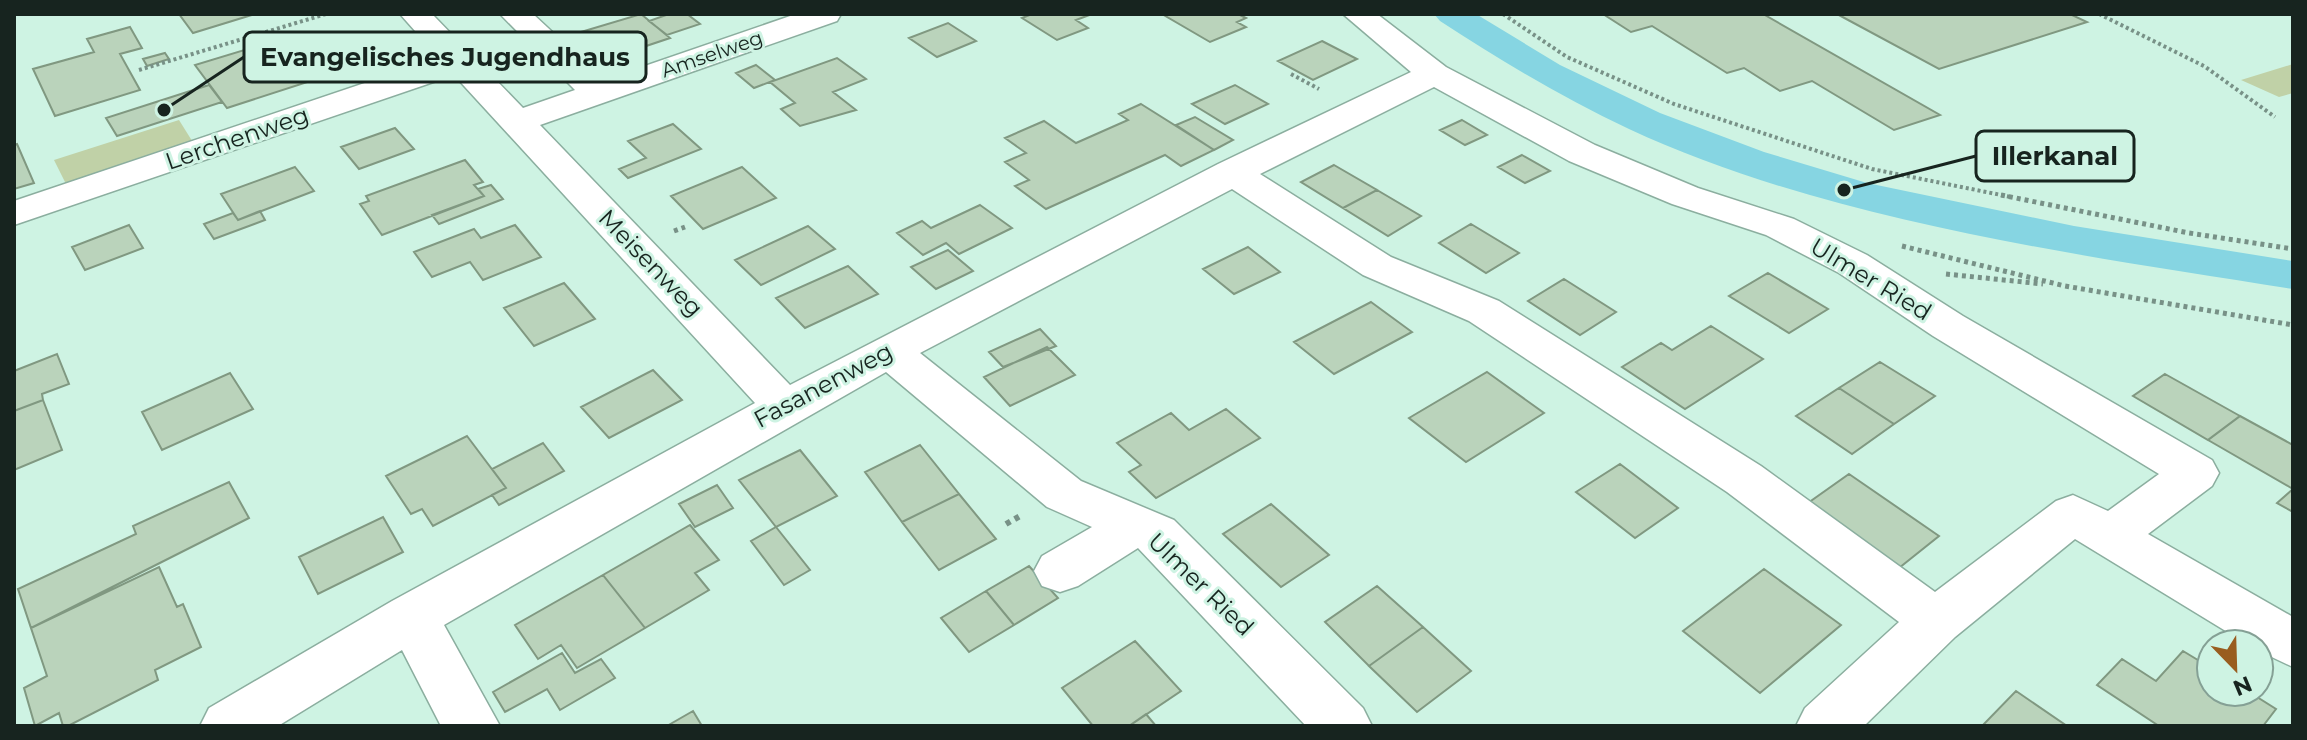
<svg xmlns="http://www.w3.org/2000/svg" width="2307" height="740" viewBox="0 0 2307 740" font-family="Montserrat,sans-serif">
	<rect width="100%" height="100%" fill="#cef3e3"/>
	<path fill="#c0d1a7" d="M2293 64V93L2279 97 2241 80Z
		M179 120 194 144 67 186 54 160Z"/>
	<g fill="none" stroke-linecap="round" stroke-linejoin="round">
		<path fill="#86d5e2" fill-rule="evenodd" d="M1434 14H1476L1560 65 1660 113 1764 152 1867 183 2074 226 2293 261V289C2078 255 1827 221 1629 129 1563 98 1501 61 1440 21Z"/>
	</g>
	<path fill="#bad3bb" stroke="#809881" stroke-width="2" d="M179 14H255L193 33Z
		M641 14 670 38 610 58 581 32Z
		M669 14H687L700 24 667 35 649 21Z
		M1032 14H1092L1076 20 1088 28 1057 40 1022 18Z
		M1162 14H1238L1246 18 1237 22 1246 27 1210 42Z
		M1603 14H1763L1940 115 1894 130 1812 81 1780 91 1744 68 1727 73 1652 26 1631 32Z
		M1837 14H2070L2087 22 1939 69Z
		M948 23 976 41 937 57 909 38Z
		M130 27 142 48 120 54 140 90 55 116 33 69 94 52 87 39Z
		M294 35 329 75 227 108 195 65Z
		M1322 41 1357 59 1313 80 1278 61Z
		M165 53 169 59 147 66 143 59Z
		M837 58 866 79 833 92 856 110 800 126 781 109 795 103 770 82Z
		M756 65 775 80 754 88 736 73Z
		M209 85 222 102 117 136 106 118Z
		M1235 85 1268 104 1225 124 1192 104Z
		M1141 104 1214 150 1181 166 1165 155 1046 209 1015 186 1029 180 1005 162 1026 153 1005 138 1044 121 1076 143 1128 120 1119 114Z
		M1195 117 1233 140 1214 150 1176 125Z
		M1462 120 1487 135 1465 145 1440 130Z
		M673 124 701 149 628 178 619 169 646 158 628 141Z
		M395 128 414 149 359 169 341 147Z
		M17 144 34 183 14 189V145Z
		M1522 155 1550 171 1525 183 1498 167Z
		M465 160 483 182 474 185 484 196 382 235 360 204 369 201 366 196Z
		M1334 165 1377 190 1343 208 1301 182Z
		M295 167 314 191 238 220 221 194Z
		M742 167 776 198 703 229 671 196Z
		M491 185 503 199 439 224 432 215 484 196 478 189Z
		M1377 190 1421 216 1388 236 1343 208Z
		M980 205 1012 228 959 254 946 243 923 255 897 233 922 221 931 228Z
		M260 211 265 220 214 239 204 224 233 213 238 220Z
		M1471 224 1519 253 1486 273 1439 243Z
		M129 225 143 248 85 270 72 247Z
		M515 225 541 257 483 280 470 262 432 277 414 252 474 229 481 238Z
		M808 226 835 249 761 285 735 260Z
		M1248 247 1280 272 1234 294 1203 269Z
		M948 250 973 271 936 289 911 267Z
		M848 266 878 294 805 328 776 298Z
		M1768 273 1828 309 1789 333 1729 296Z
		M1564 279 1616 312 1580 335 1528 301Z
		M564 283 595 319 534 346 504 308Z
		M1371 302 1412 332 1334 374 1294 342Z
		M1711 326 1763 359 1685 409 1622 367 1661 343 1672 350Z
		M1040 329 1056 346 1003 367 989 352Z
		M1047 347 1075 375 1010 406 984 377Z
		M57 354 69 384 42 394 43 400 14 411V371Z
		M1880 362 1935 396 1894 424 1839 388Z
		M653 370 682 400 609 438 581 407Z
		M1487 372 1544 413 1466 462 1409 418Z
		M230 373 253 409 162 450 142 412Z
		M2165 374 2240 416 2208 440 2133 396Z
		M1839 388 1894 424 1852 454 1796 416Z
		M43 400 62 450 14 470V411Z
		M1226 409 1260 438 1156 498 1129 472 1141 465 1117 443 1171 413 1189 430Z
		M2240 416 2293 445V489L2208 440Z
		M467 436 506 488 433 526 422 509 411 514 386 476Z
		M543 443 564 471 499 505 492 495 506 488 492 469Z
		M920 445 959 494 902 522 865 472Z
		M800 450 837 496 776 527 739 480Z
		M1620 464 1678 508 1635 538 1576 492Z
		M1849 474 1939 536 1899 568 1808 503Z
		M229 482 249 518 31 628 18 589 136 534 133 526Z
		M717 485 733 508 695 527 679 504Z
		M2293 489V512L2277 503Z
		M959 494 996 539 939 570 902 522Z
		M1271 504 1329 555 1281 587 1223 534Z
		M383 517 403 552 318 594 299 557Z
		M690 525 719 560 695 573 709 590 645 628 603 575Z
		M776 527 810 570 784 585 751 541Z
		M1029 566 1058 598 1014 625 986 591Z
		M159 567 177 607 183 604 201 647 155 670 158 680 68 726H63L59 713 35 726 24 688 47 676 31 628Z
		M1764 569 1841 625 1760 693 1683 631Z
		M603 575 645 628 577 668 561 645 538 659 515 625Z
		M1377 586 1423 627 1369 666 1325 622Z
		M986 591 1014 625 969 652 941 618Z
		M1423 627 1471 671 1417 712 1369 666Z
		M1135 641 1181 691 1129 726H1093L1062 688Z
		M2183 651 2211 668V692H2249L2276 709 2263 726H2159L2097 685 2122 659 2156 681Z
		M562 653 575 673 601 659 615 678 560 710 547 689 505 712 493 692Z
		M2016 691 2067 726H1982Z
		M693 711 702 726H667Z
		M1146 714 1156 726H1129Z"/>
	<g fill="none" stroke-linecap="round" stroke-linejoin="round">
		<g stroke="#8bae9f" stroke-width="3">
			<path id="minor" d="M400 14H432L523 108 575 90 500 14H533L604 80 796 14H841L837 21 540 125 790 385 1218 164 1411 72 1343 14H1377L1446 67 1595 145 1698 188 1794 219 1867 255 1963 316 2212 460 2219 473 2212 486 2148 534 2293 617V667L2259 651V644H2247L2075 539 1955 637 1864 726H1796L1805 708 1899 622 1727 492 1469 321 1363 275 1232 189 920 353 1081 481 1174 520 1363 708 1372 726H1306L1138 548 1078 586 1060 592 1042 586 1034 571 1042 556 1092 527 1047 507 886 372 444 625 500 726H441L402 650 278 726H200L209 708 392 601 755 403 454 75 14 225V201L439 58ZM1434 87 1569 161 1672 204 1766 235 1839 273 1933 336 2159 474 2108 511 2073 495 2056 501 1935 592 1761 466 1499 301 1391 257 1260 174Z"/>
		</g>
		<path stroke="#789187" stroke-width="4" stroke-dasharray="3 3" stroke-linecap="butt" d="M1503 14 1567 57 1674 104 1872 169 2011 197
			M2099 14 2204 66 2275 117
			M139 70 326 14
			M1291 74 1319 89"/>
		<path stroke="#789187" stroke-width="5" stroke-dasharray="4 4" stroke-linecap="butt" d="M2001 195 2189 233 2293 249
			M674 231 685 227
			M1902 246 2065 286 2293 325
			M1946 274 2043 284"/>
		<path stroke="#789187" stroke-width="6" stroke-dasharray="5 5" stroke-linecap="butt" d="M1006 524 1020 516"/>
		<use href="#minor" fill="#fff" fill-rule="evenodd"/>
	</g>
	<g text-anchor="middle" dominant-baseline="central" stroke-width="6" stroke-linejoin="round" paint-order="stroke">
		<g font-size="20" fill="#17241f" stroke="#cef3e3">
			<text transform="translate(712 54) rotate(-19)">Amselweg</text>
		</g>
		<g font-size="24" fill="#17241f" stroke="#cef3e3">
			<text transform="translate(237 138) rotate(-19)">Lerchenweg</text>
			<text transform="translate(651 263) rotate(46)">Meisenweg</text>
			<text transform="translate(1871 279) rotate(31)">Ulmer Ried</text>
			<text transform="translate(823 385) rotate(-28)">Fasanenweg</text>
			<text transform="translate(1201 584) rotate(44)">Ulmer Ried</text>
		</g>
	</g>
	<path fill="none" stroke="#17241f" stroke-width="3" d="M164 110L244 57M1844 190L1976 156"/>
	<g fill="#17241f" stroke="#cef3e3" stroke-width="3">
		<circle cx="164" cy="110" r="8"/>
		<circle cx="1844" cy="190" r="8"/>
	</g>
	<g fill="#cef3e3" stroke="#17241f" stroke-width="3">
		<rect x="244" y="32" width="402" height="50" rx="8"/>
		<rect x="1976" y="131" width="158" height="50" rx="8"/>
	</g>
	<g font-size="26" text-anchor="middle" font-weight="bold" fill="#17241f">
		<text x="445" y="66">Evangelisches Jugendhaus</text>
		<text x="2055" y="165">Illerkanal</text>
	</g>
	<rect width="2307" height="740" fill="none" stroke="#17241f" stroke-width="32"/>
	<g transform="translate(2235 668) rotate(157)"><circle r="38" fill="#cef3e3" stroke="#85a095" stroke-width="2"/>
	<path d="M0-6L14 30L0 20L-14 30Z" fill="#995d1f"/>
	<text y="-12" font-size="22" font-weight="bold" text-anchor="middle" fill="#17241f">N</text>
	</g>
</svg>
